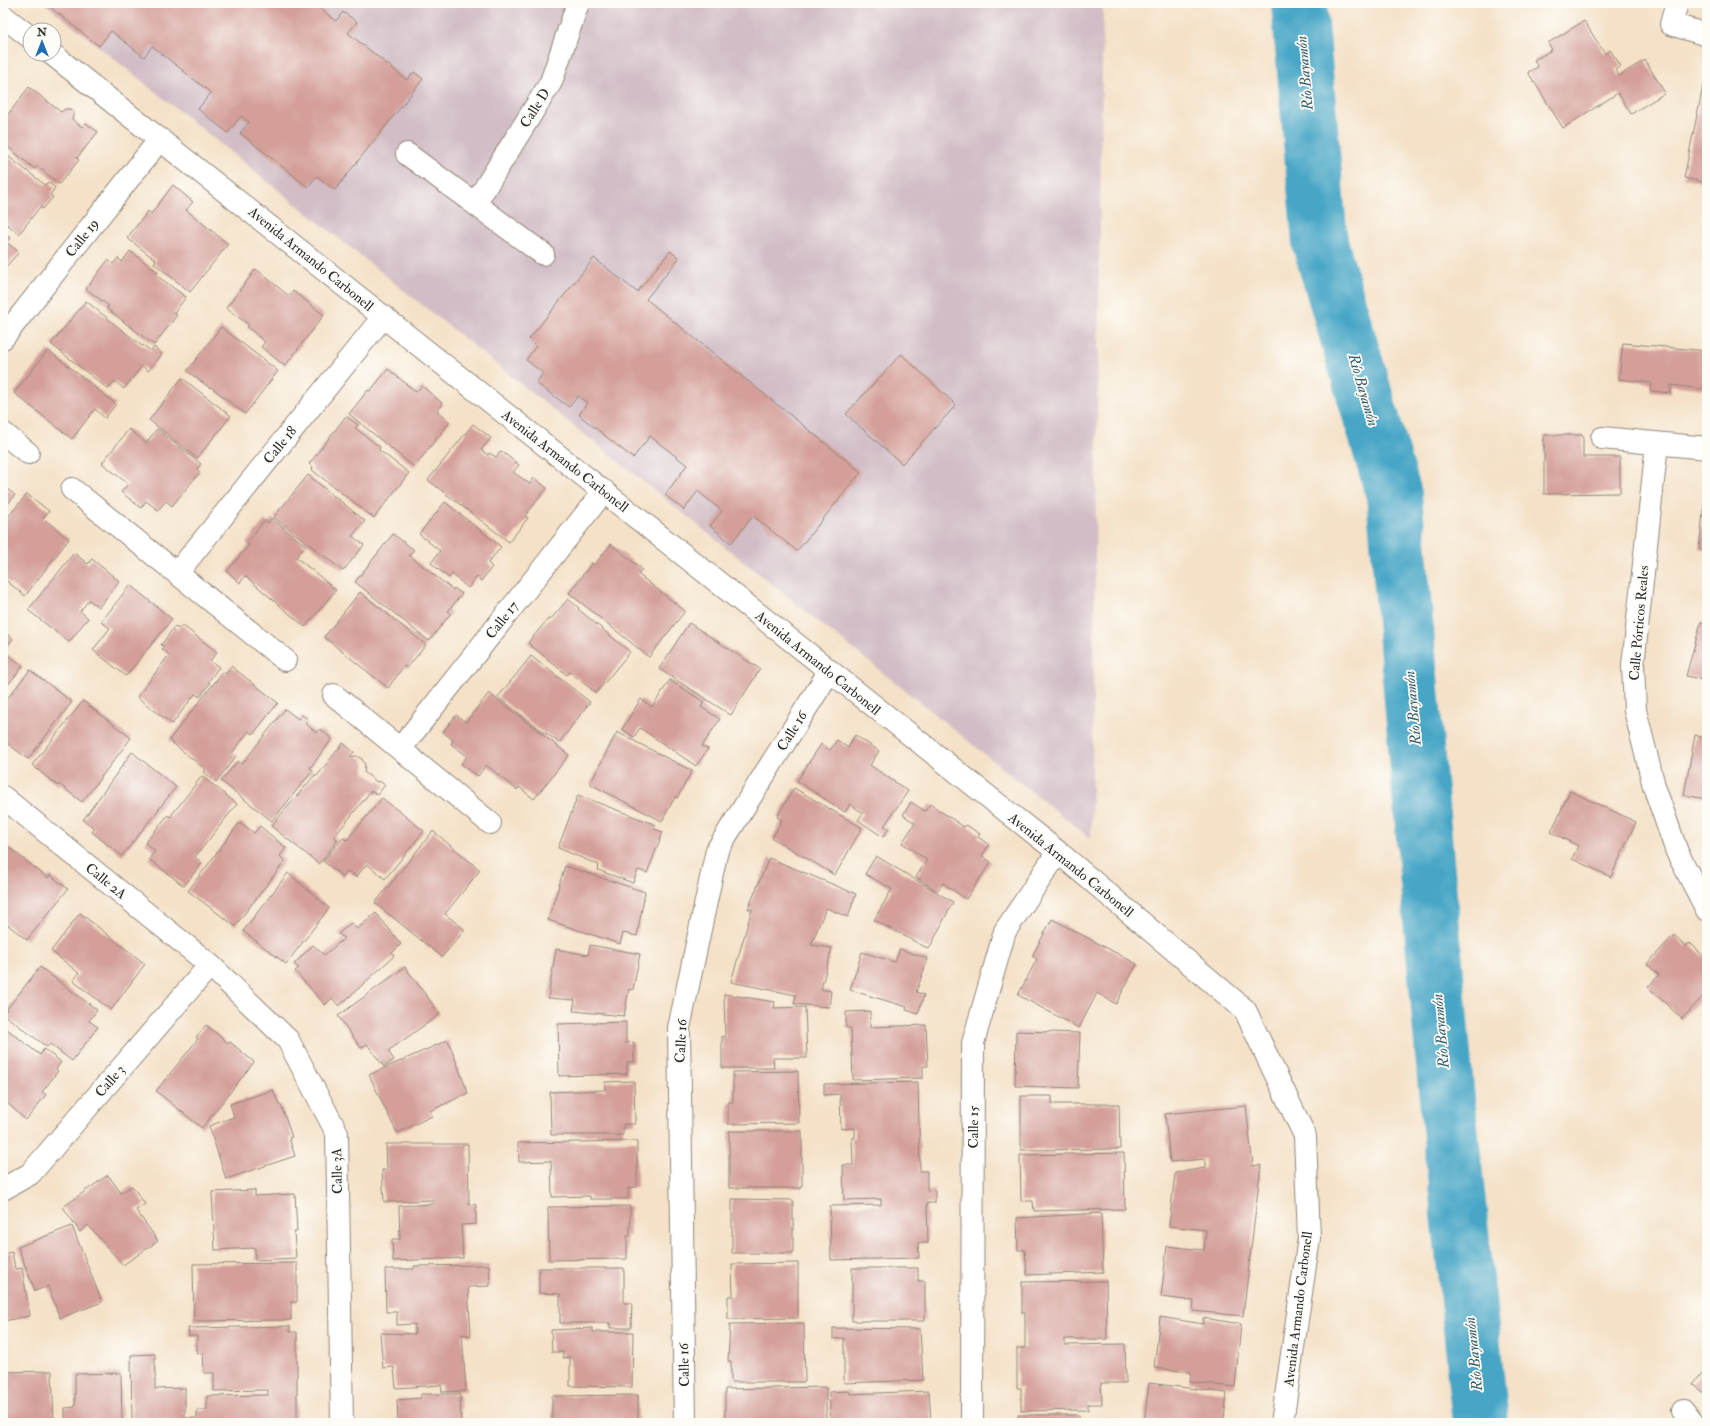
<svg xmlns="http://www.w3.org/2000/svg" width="1710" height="1426" viewBox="0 0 1710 1426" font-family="'IM FELL Double Pica',serif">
	<rect width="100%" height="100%" fill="#fdfcf7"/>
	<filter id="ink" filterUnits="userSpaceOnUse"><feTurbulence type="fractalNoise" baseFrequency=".025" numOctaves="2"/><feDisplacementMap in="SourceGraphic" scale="8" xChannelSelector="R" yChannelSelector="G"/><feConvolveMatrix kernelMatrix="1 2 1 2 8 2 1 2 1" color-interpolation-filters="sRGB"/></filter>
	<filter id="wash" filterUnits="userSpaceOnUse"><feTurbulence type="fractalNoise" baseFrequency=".012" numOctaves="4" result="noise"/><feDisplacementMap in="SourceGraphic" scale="16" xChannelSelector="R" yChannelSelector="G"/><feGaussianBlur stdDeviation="0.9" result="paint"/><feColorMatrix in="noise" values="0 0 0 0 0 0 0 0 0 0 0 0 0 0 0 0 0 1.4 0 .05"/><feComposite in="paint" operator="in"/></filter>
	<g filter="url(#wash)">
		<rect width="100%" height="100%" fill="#f4e1c7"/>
		<path fill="#d2bdc6" d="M44 3H1103L1091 839Z"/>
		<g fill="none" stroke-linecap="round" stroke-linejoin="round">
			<path stroke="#46a6c6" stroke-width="56" d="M1299 3 1320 243 1394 495 1446 1089 1481 1423"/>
		</g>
		<g id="blocks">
			<path fill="#d49f99" d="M45 3H313L336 21 343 12 357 22 348 33 407 80 414 72 423 79 335 190 317 176 308 187 240 133 249 122 241 116 228 133 198 109 211 93 152 46 144 57 111 31 99 46Z
				M1584 21 1605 54 1610 50 1621 66 1615 70 1619 76 1645 60 1665 93 1631 114 1618 93 1563 128 1528 72 1538 67 1534 60 1552 50 1548 43Z
				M1703 86 1707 87V183L1684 178Z
				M29 87 61 112 65 109H70L74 112 72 119 82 127 86 123 98 132 77 158 79 160 59 184 37 166 35 169 3 143V121Z
				M3 152 45 185 48 182 55 188 50 195 53 197 43 209 40 207 19 234 3 221Z
				M173 185 193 202 186 210 228 244 190 292 154 263 156 260 127 238 148 211 151 214Z
				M3 232 10 238 6 242 19 252 3 270Z
				M130 251 158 272 156 275 186 297 174 313 177 315 154 345 106 308 109 306 86 289 108 260 113 264 118 258 122 262Z
				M670 251 679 258 646 299 861 472 797 551 753 516 731 543 710 526 722 511 698 491 684 510 665 495 687 465 650 436 633 458 579 415 587 403 578 396 569 407 536 383 543 373 526 360 536 346 529 339 594 258 637 292Z
				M256 269 289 296 293 291 324 315 285 366 261 347 265 342 247 327 249 325 226 308Z
				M86 301 142 346 143 345 151 351 154 347 162 354 148 371 142 366 124 389 115 381 108 389 51 344Z
				M221 327 278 371 245 414 211 387 210 388 187 371Z
				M1623 343 1707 351 1703 389 1671 385V393L1650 391 1651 383 1619 379Z
				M48 350 116 404 105 418 95 409 72 439 14 393Z
				M901 354 956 405 902 464 846 414Z
				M388 369 416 392 422 386 443 404 437 411 450 422 414 467 349 414 368 390 370 391Z
				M182 378 231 416 197 458 149 420Z
				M346 416 358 425 355 428 380 447 379 450 409 473 374 518 312 470 313 467 309 464Z
				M473 424 491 438 481 450 488 455 489 453 496 457 501 451 519 465 513 472 530 484 534 478 547 488 525 516 528 518 509 542 428 480Z
				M129 429 146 443 157 429 201 464 197 469 200 472 172 506 166 501 158 510 146 501 141 508 121 492 128 484 102 463Z
				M1544 435H1583V457H1620V493L1544 494Z
				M308 475 365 521 352 536 364 545 343 571 274 517Z
				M3 486 15 495 3 510Z
				M1706 487H1707V550L1699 549Z
				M27 494 49 511 43 518 69 539 25 596 3 578V523Z
				M445 502 501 547 488 563 492 567 481 581 477 577 468 588 452 574 449 578 431 563 440 551 419 534Z
				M272 518 306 546 296 557 336 590 305 627 245 576 240 583 227 571 249 545 246 543 265 520 268 523Z
				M393 534 414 550 409 555 453 590 454 588 462 594 448 611 451 613 429 641 355 582Z
				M611 544 642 569 638 574 685 611 649 657 569 593 592 563 594 565Z
				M74 553 88 564 92 559 119 581 99 607 89 600 80 611 88 618 69 642 28 610Z
				M130 585 172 619 126 676 93 650 110 628 101 622Z
				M360 592 426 645 407 668 404 666 388 688 324 637Z
				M568 599 579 608 578 609 630 652 596 693 570 672 567 675 528 643 548 619 550 620Z
				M1701 622 1707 624V681L1686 676Z
				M689 623 760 669 731 715 659 669Z
				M182 625 217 652 210 661 219 667 208 682 210 683 200 697 195 694 172 724 137 697 169 655 162 649 164 646 161 645 175 626 178 629Z
				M3 631 13 639 3 651Z
				M3 651 23 666 3 691Z
				M531 656 590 702 559 743 546 733 545 734 498 697Z
				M231 666 278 703 253 734 249 731 232 753 236 756 216 782 204 772 206 770 169 740 223 672 226 674Z
				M30 670 72 702 28 759 3 740V704Z
				M670 680 704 702 701 707 720 719 702 746 708 749 696 766 640 728 634 737 622 729 641 699 652 707Z
				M489 693 569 755 534 799 519 787 517 790 486 765 478 776 461 764 467 756 451 744 453 740 443 732 456 715 466 722Z
				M83 701 131 738 82 802 59 784 58 786 32 765Z
				M285 709 298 719 302 715 308 719 305 723 317 733 320 729 332 739 310 768 313 770 272 821 221 781 238 761 242 764Z
				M617 732 692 771 677 798 675 797 662 821 590 784Z
				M855 735 879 751 870 765 908 791 884 826 889 829 883 837 858 820 863 813 850 804 845 812 797 781 821 744 830 750 837 740 848 748Z
				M1695 735 1707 738V799L1684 795Z
				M343 743 354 752 350 757 356 756 362 759 365 765 364 772 377 782 379 781 385 785 377 795 371 791 334 837 338 840 319 864 271 826 315 775 317 776Z
				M132 752 176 787 122 856 92 832 95 828 83 820Z
				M202 776 237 804 195 857 202 863 184 886 149 859 155 851 145 843 168 815 170 817Z
				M794 788 862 828 835 875 772 838 782 820 777 817Z
				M1570 791 1636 822 1611 877 1572 859 1578 846 1551 832Z
				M578 795 656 825 654 829 663 832 647 873 638 870 633 883 598 870 599 865 558 848Z
				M382 798 424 831 385 879 367 864 356 877 348 871 343 877 323 861 343 838 347 840Z
				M911 802 925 811 930 804 964 827 966 825 980 834 978 837 989 845 982 856 991 862 966 899 943 883 937 891 916 877 927 860 902 843 915 823 903 815Z
				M240 822 254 833 260 826 286 848 280 856 285 861 235 926 188 891Z
				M433 831 480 870 445 914 465 930 442 957 375 903Z
				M3 843 48 878 50 875 68 889 27 940 3 921Z
				M876 856 953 902 929 949 874 920 892 889 865 874Z
				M769 858 856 894 848 917 826 908 811 945 832 948 821 989 831 991 829 1007 794 1004 796 995 731 982 752 909H748Z
				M565 866 645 892 637 936 623 933 620 944 548 920Z
				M288 873 329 908 286 964 243 931Z
				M80 913 145 964 111 1010 73 981 79 973 51 951Z
				M376 913 401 944 392 953 394 956 339 1006 332 998 325 1005 295 971 299 968 294 964 313 945 324 955 345 938 338 934 351 923 357 929Z
				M1052 919 1137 964 1116 1004 1097 993 1079 1028 1018 995 1037 959 1032 956Z
				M1674 935 1686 946 1689 943 1707 959V992L1682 1019 1648 987 1659 975 1647 964Z
				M590 945 640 954 633 990 629 989 624 1016 573 1011 575 1000 548 998 556 949 588 955Z
				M900 949 928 959 916 992 924 995 918 1014 906 1010 907 1007 850 990 862 952 895 962Z
				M40 967 97 1010 89 1021 98 1027 72 1061 50 1044 47 1047 3 1014Z
				M405 967 440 1014 388 1051 394 1060 384 1067 367 1044 361 1048 338 1016Z
				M724 994 775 1002 774 1008 805 1007 807 1058H773L774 1068H722V1036L725 1037Z
				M870 1011V1027L926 1025 928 1066H923V1078L853 1080 851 1028H846V1012Z
				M626 1022V1043L634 1042V1062H627V1074L559 1076 558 1024Z
				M206 1025 228 1043 230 1042 254 1062 202 1128 156 1091 198 1039 196 1037Z
				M3 1026 40 1055 44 1049 61 1062 56 1069 58 1071 42 1092 46 1095 26 1120 3 1099Z
				M1016 1031 1080 1033 1078 1088 1015 1086Z
				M448 1040 468 1093 430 1111 432 1116 397 1133 369 1075Z
				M798 1071 799 1123 728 1124V1102H733V1072Z
				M634 1081 635 1124H623V1135H551L550 1092 605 1090V1082Z
				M918 1082 920 1171H927V1191L935 1190V1203H927L928 1243H918L919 1258 831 1260 830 1206 881 1205V1199L844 1200 843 1165H853L852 1138H855V1128L841 1129 840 1094 824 1095V1084Z
				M273 1090 279 1105H281L292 1137 289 1138 295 1156 226 1179 209 1126 234 1117 230 1104Z
				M1021 1096H1052V1104H1119L1120 1149 1021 1150Z
				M1246 1106 1253 1166 1261 1165 1243 1316 1193 1311 1194 1301 1161 1297 1167 1246 1204 1250 1206 1230 1169 1226 1175 1173 1205 1168V1159L1170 1162 1165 1114Z
				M729 1131H802V1188H729Z
				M637 1141V1187L628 1188V1199H590V1196L552 1197 551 1161 519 1162 518 1143Z
				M386 1144H468L469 1204 476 1205V1224L461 1225 463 1258 393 1261 392 1239H400L399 1206 433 1204V1200L384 1202 382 1170H387Z
				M1124 1153 1125 1209 1034 1211 1033 1201H1021L1020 1155Z
				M108 1175 121 1193 132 1186 145 1204 136 1210 158 1241 123 1265 88 1225 80 1232 63 1207Z
				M255 1190V1196L295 1194 297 1232H294L296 1258 255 1260V1248L215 1250 212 1192Z
				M732 1199 793 1200V1253H732Z
				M630 1206V1236H627V1259L549 1260 548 1207Z
				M1101 1213 1103 1272 1027 1275 1025 1250H1018L1017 1218Z
				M72 1226 102 1302 60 1318 48 1286 35 1291 18 1247Z
				M12 1252 15 1269 22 1268 30 1316 3 1321V1254Z
				M297 1263V1302H291V1320L194 1321 193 1264Z
				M798 1263V1318L728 1319V1296H733L732 1264Z
				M489 1265 490 1286 468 1287 471 1336 462 1334 466 1391 442 1392 441 1385 396 1388 394 1367 383 1368 380 1333 415 1334V1324L397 1325V1312H386L385 1269H414V1266Z
				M539 1268H624V1303H632L631 1328H610V1323H560V1294L539 1293Z
				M852 1268H918V1281H925V1321H852Z
				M1106 1281 1107 1339H1065V1345L1125 1344 1126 1383H1101L1102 1404H1088V1410L1021 1411V1388H1017V1348H1025V1313H1022V1282Z
				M1160 1317 1203 1324V1318L1241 1324 1235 1387 1190 1382 1191 1372 1154 1368Z
				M804 1323 805 1382H731V1361H728L730 1324Z
				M290 1326V1332H297V1423H132L131 1355 155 1354V1389L185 1388V1418H197V1410H207V1396L268 1395V1390L214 1391V1373H204L203 1353H197V1336H189L188 1328Z
				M593 1328V1332H633L632 1387 570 1386V1357L563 1358V1352H552L551 1330Z
				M833 1328 920 1329 923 1380 844 1383V1338L833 1339Z
				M1707 1366V1396L1692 1385Z
				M52 1371 54 1423H3V1372Z
				M121 1373 122 1423H65V1408L75 1407V1374Z
				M1149 1383 1227 1393 1224 1419 1226 1420 1225 1423H1144Z
				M826 1387V1423H725V1389Z
				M849 1391 850 1394 929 1391 931 1422 831 1423 829 1392Z
				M421 1394H460L461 1423H398L397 1400 421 1398Z
				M638 1395V1423H552V1396Z
				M1018 1415H1079V1423H1019Z"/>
		</g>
	</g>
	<g filter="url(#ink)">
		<use href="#blocks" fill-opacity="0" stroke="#908679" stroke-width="1"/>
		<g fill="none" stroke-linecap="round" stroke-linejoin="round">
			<g stroke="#908679" stroke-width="24">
				<path id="minor" d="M1677 3 1671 24 1707 35
					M3 16 30 37
					M52 54 1058 852 1245 1010 1305 1136 1309 1238 1282 1423
					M407 154 543 254
					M475 204 551 82 578 3
					M3 338 160 139
					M3 433 28 453
					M1602 438 1707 448
					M1657 444 1633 665 1635 710 1654 786 1677 852 1707 910
					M72 489 285 660
					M177 573 383 317
					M334 695 490 823
					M400 749 604 491
					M3 797 210 965 288 1040 337 1133 342 1423
					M3 1189 30 1174 210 965
					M1683 1411 1692 1423
					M685 1423 679 1028 717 850 829 672
					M972 1423 973 1043 1005 931 1058 852"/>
			</g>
			<use href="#minor" stroke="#fff" stroke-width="22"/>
		</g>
	</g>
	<g text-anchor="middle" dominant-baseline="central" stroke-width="3.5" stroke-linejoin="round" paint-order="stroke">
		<g font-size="14" fill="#2b2b2b" stroke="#fdfcf7">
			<text transform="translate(535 108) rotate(-58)">Calle D</text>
			<text transform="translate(82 238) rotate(-52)">Calle 19</text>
			<text transform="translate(311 259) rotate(39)">Avenida Armando Carbonell</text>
			<text transform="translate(280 445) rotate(-51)">Calle 18</text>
			<text transform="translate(565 461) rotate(38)">Avenida Armando Carbonell</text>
			<text transform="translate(502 620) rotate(-52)">Calle 17</text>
			<text transform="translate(1639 623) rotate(-85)">Calle Pórticos Reales</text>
			<text transform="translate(818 663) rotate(39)">Avenida Armando Carbonell</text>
			<text transform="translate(792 731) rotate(-58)">Calle 16</text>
			<text transform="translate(1071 865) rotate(39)">Avenida Armando Carbonell</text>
			<text transform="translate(106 881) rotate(39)">Calle 2A</text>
			<text transform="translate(681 1041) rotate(-87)">Calle 16</text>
			<text transform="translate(110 1081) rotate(-49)">Calle 3</text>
			<text transform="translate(973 1127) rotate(-90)">Calle 15</text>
			<text transform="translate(337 1171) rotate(-91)">Calle 3A</text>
			<text transform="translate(1298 1309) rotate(-83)">Avenida Armando Carbonell</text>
			<text transform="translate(684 1365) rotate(-91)">Calle 16</text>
		</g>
		<g font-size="15" font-style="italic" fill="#365c69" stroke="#fdfcf7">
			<text transform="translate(1305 73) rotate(-95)">Río Bayamón</text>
			<text transform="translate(1363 390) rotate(74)">Río Bayamón</text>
			<text transform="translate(1413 708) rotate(-95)">Río Bayamón</text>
			<text transform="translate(1441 1031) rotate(-95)">Río Bayamón</text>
			<text transform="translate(1474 1354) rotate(-96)">Río Bayamón</text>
		</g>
	</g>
	<rect width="1710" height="1426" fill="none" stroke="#fdfcf7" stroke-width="16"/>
	<g transform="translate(42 42)"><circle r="19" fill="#fdfcf7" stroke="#a9a8a5"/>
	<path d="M0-3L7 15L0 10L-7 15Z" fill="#1f6fb2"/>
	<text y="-6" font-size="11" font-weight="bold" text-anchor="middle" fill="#2b2b2b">N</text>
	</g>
</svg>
